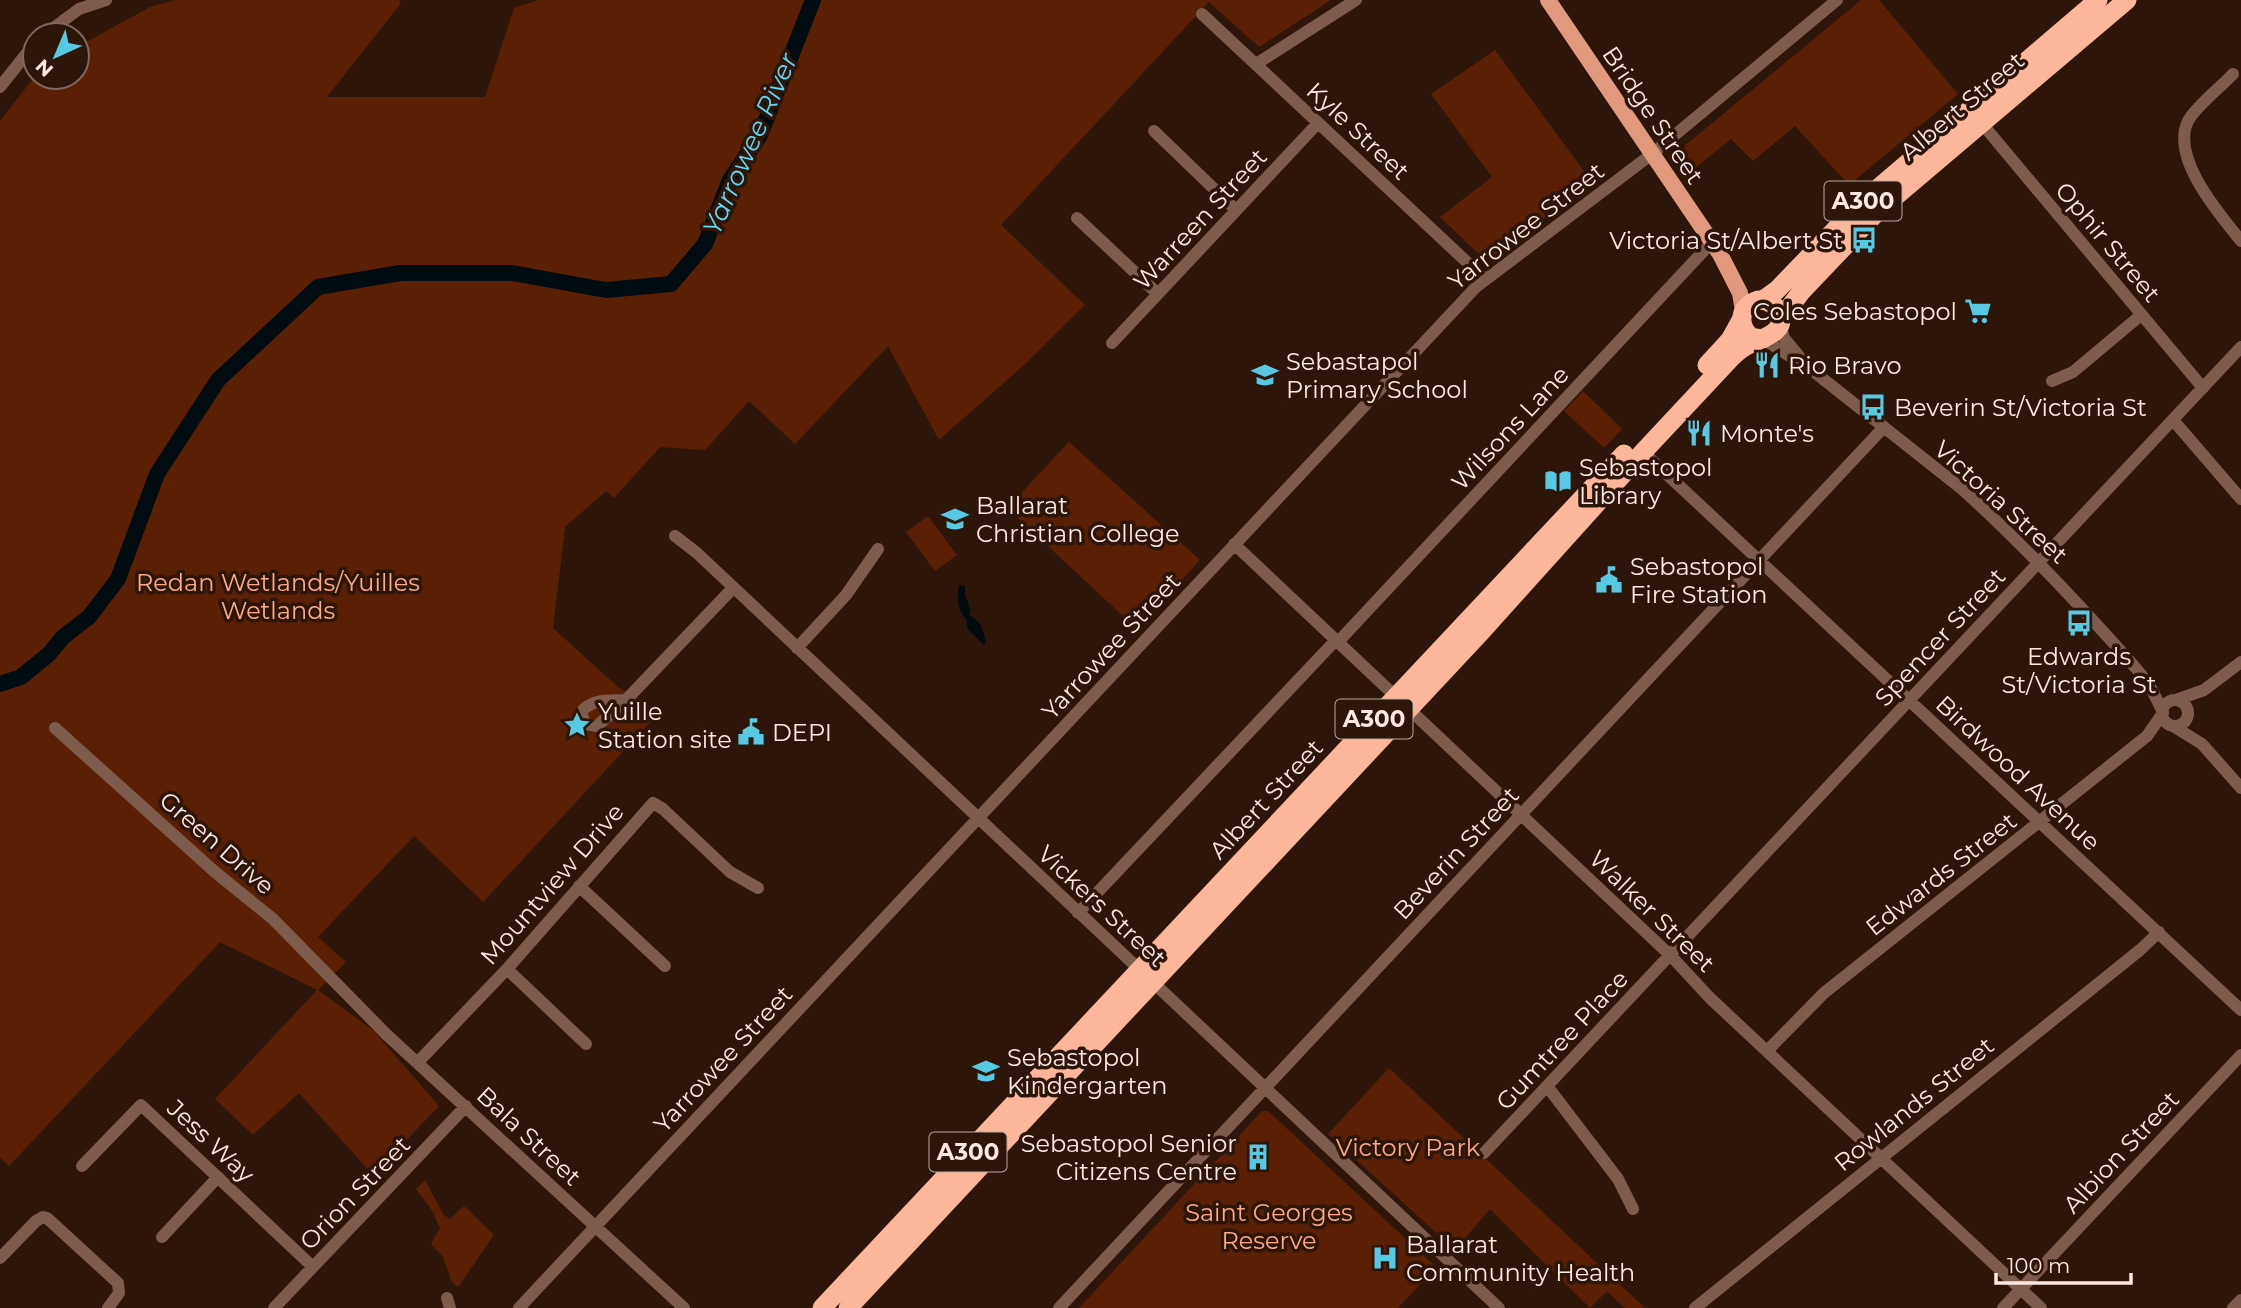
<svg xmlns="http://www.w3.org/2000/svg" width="2241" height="1308" viewBox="0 0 2241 1308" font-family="Montserrat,sans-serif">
	<rect width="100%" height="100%" fill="#2d150a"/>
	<path fill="#5b2003" d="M175 0H399L401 3 327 97H485L514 8 539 0H1331L1259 47 1209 2 1001 225 1085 305 1024 365 939 440 888 346 795 444 749 401 705 450 660 447 614 498 606 491 565 527 553 628 618 687 642 701 657 715 483 902 414 836 318 937 346 962 318 990 374 1031 439 1106 373 1175 299 1093 253 1135 215 1099 317 990 220 942 9 1166 0 1157V121L35 76 77 77V47L150 7Z
		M1861 0H1879L1958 94 1849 185 1795 126 1753 161 1731 139 1689 173 1676 153Z
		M1495 50 1592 182 1487 262 1440 217 1492 177 1431 94Z
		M1583 391 1622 429 1604 448 1564 411Z
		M1069 442 1200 560 1137 629 1007 508Z
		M928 516 957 555 935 571 906 532Z
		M1389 1068 1645 1308H1625L1607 1291 1590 1308 1490 1209 1455 1250 1328 1134Z
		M1262 1111H1268L1436 1267 1398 1308H1079Z
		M425 1180 443 1214 450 1219 464 1206 494 1235 458 1287 452 1282 443 1257 431 1244 440 1228 431 1209 416 1189Z"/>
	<path fill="#010c10" d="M959 585 965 586V595L971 611 969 615C983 624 981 624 986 641L984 645 967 628V620C957 610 957 599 959 585Z"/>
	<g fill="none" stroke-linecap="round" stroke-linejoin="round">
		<path stroke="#010c10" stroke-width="16" d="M0 684 21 677 49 654 63 637 89 617 118 579 157 474 218 380 318 287 400 273H512L606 290 671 284 705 244 730 180 760 135 813 0"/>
		<path stroke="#7d5b4d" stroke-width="12" d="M1202 14 1485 279
			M44 35 79 9 106 0
			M1256 64 1356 0
			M2233 74C2221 87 2196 106 2188 121 2170 158 2220 215 2241 241
			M0 87 35 43
			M1979 120 2203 388
			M1154 131 1236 210
			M1077 218 1158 294
			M1780 324 1784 338 1799 356
			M1763 339 1813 371 1962 489C2023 544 2079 604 2134 666L2149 684 2163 712
			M1112 343 1318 123
			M2052 381 2073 372 2141 315
			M2173 420 2241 499
			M1643 452 2241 1010
			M675 536 697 553 1499 1308
			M1234 544 1671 956 1710 998 2041 1308
			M1338 642 1712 242
			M797 648 846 595 878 549
			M626 700C609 701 593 698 581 712L585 724 597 726 626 700 733 588
			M2176 700 2204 690 2241 662
			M2162 713a13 13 0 1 1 26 0a13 13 0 1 1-26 0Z
			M2173 726 2202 744 2241 788
			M55 728 215 872 273 919 387 1035 684 1308
			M579 886 665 966
			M1078 913 1336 640
			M507 969 586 1044
			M1767 1051 1824 993 2147 736 2163 713
			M418 1062 507 969 653 803 663 809 730 872 758 888
			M1547 1086 1618 1179 1633 1209
			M1484 1153 2241 347
			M82 1166 141 1105 313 1267
			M162 1237 218 1177
			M0 1258 36 1221 43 1217 47 1218 118 1283 119 1293 108 1308
			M447 1298 450 1308
			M274 1308 466 1106
			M519 1308 1476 287 1652 154 1837 0
			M1059 1308 1884 427
			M1695 1308 2140 950 2159 932
			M2003 1308 2241 1055
			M2233 1308 2241 1300"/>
		<path stroke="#e0997c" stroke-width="16" d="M1548 0 1720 254 1740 293 1743 311"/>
		<path stroke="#fcb79b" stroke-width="19" d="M1763 300 1777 290 1861 203 2098 0
			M1780 320 1801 292 1877 212 2127 0
			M1707 365 1730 340 1741 320
			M822 1308 1624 454
			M848 1308 1480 633 1643 452 1731 358C1736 353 1742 348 1748 345 1762 338 1791 332 1777 309 1772 302 1766 300 1758 300 1739 306 1737 325 1751 337L1763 339"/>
	</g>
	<defs>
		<g id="bus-bare" transform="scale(2.1)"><path d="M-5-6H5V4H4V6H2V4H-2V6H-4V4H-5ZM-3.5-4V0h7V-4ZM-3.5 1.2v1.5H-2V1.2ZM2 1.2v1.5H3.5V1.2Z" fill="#58c9e3" stroke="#2d150a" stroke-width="2.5" paint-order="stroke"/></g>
		<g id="supermarket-bare" transform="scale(2.1)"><path d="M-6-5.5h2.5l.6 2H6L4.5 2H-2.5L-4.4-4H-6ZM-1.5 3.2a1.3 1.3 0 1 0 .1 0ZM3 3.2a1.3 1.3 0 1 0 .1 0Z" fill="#58c9e3" stroke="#2d150a" stroke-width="2.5" paint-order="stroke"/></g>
		<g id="restaurant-bare" transform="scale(2.1)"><path d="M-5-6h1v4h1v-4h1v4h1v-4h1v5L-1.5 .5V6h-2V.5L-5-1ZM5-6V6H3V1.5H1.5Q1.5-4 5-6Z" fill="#58c9e3" stroke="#2d150a" stroke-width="2.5" paint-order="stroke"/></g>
		<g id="school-bare" transform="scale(2.1)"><path d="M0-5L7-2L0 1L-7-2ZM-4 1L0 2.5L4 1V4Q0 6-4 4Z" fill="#58c9e3" stroke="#2d150a" stroke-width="2.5" paint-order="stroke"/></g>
		<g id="library-bare" transform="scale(2.1)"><path d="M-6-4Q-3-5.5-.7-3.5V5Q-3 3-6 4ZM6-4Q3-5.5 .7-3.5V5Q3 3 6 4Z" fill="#58c9e3" stroke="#2d150a" stroke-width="2.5" paint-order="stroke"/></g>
		<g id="civic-bare" transform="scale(2.1)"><path d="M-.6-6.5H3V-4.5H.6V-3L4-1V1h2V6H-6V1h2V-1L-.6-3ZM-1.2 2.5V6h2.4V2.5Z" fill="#58c9e3" stroke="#2d150a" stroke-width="2.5" paint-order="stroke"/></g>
		<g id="sight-bare" transform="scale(2.1)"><path d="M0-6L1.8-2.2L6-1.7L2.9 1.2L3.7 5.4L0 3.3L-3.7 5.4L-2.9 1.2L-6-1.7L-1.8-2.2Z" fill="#58c9e3" stroke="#2d150a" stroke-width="2.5" paint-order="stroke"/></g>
		<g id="building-bare" transform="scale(2.1)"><path d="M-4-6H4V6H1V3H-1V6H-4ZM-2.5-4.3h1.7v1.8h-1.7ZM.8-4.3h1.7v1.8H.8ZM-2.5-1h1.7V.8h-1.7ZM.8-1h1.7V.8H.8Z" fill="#58c9e3" stroke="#2d150a" stroke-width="2.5" paint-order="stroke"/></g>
		<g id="hospital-bare" transform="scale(2.1)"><path d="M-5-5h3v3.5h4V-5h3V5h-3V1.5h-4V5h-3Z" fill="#58c9e3" stroke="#2d150a" stroke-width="2.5" paint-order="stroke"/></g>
	</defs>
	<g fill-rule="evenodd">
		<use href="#bus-bare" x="1864" y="240"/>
		<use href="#supermarket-bare" x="1978" y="311"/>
		<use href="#restaurant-bare" x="1767" y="365"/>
		<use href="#school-bare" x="1265" y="375"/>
		<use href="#bus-bare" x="1873" y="407"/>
		<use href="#restaurant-bare" x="1699" y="433"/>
		<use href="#library-bare" x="1558" y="481"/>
		<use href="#school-bare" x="955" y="519"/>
		<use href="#civic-bare" x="1609" y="580"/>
		<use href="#bus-bare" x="2079" y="623"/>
		<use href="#sight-bare" x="577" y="725"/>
		<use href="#civic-bare" x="751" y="732"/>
		<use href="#school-bare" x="986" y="1071"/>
		<use href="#building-bare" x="1258" y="1157"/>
		<use href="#hospital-bare" x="1385" y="1258"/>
	</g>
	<g text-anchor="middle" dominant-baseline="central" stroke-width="7" stroke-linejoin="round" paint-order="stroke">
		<g fill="#2d150a" stroke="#bca9a0" stroke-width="2">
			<rect x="1824.5" y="181.5" width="77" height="39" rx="5"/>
			<rect x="1335.5" y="699.5" width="77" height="39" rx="5"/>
			<rect x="929.5" y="1132.5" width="77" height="39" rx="5"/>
		</g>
		<g font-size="23" font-weight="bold" fill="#fae8e1">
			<text x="1863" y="201">A300</text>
			<text x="1374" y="719">A300</text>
			<text x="968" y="1152">A300</text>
		</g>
		<g font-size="24" fill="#fae8e1" stroke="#2d150a">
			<text transform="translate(1962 106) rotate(-40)">Albert Street</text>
			<text transform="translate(1653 115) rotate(56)">Bridge Street</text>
			<text transform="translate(1358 131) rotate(43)">Kyle Street</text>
			<text transform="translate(1200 219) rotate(-47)">Warreen Street</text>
			<text transform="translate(1526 226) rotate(-38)">Yarrowee Street</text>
			<text transform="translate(2108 242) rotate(50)">Ophir Street</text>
			<text transform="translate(1510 428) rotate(-47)">Wilsons Lane</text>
			<text transform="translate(2001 502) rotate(42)">Victoria Street</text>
			<text transform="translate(1940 637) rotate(-47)">Spencer Street</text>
			<text transform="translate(1111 646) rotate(-47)">Yarrowee Street</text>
			<text transform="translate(2018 773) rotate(43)">Birdwood Avenue</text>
			<text transform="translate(1266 799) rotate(-47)">Albert Street</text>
			<text transform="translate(217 843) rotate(41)">Green Drive</text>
			<text transform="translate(1456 853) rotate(-47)">Beverin Street</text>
			<text transform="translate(1941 874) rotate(-38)">Edwards Street</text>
			<text transform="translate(552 884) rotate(-49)">Mountview Drive</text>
			<text transform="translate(1102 906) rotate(43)">Vickers Street</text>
			<text transform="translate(1652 911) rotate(44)">Walker Street</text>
			<text transform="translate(1562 1040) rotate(-47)">Gumtree Place</text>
			<text transform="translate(723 1059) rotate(-47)">Yarrowee Street</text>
			<text transform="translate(1914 1104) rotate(-39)">Rowlands Street</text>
			<text transform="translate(529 1136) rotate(43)">Bala Street</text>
			<text transform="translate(211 1141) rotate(43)">Jess Way</text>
			<text transform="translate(2121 1152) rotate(-47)">Albion Street</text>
			<text transform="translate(355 1193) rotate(-46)">Orion Street</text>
		</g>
		<g font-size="24" fill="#fae8e1" stroke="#2d150a" text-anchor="start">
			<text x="1843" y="240" text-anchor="end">Victoria St/Albert St</text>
			<text x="1957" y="311" text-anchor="end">Coles Sebastopol</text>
			<text x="1286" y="361">Sebastapol<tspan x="1286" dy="28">Primary School</tspan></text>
			<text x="1788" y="365">Rio Bravo</text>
			<text x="1894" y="407">Beverin St/Victoria St</text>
			<text x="1720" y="433">Monte's</text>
			<text x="1579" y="467">Sebastopol<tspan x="1579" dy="28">Library</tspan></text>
			<text x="976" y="505">Ballarat<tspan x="976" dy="28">Christian College</tspan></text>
			<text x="1630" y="566">Sebastopol<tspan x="1630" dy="28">Fire Station</tspan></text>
			<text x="2079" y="656" text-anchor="middle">Edwards<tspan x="2079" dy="28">St/Victoria St</tspan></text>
			<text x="598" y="711">Yuille<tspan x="598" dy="28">Station site</tspan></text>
			<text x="772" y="732">DEPI</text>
			<text x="1007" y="1057">Sebastopol<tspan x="1007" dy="28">Kindergarten</tspan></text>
			<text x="1237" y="1143" text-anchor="end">Sebastopol Senior<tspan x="1237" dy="28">Citizens Centre</tspan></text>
			<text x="1406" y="1244">Ballarat<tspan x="1406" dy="28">Community Health</tspan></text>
		</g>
		<g font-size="24" fill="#ffa985" stroke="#2d150a">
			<text x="278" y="582">Redan Wetlands/Yuilles<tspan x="278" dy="28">Wetlands</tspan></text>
			<text x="1408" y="1147">Victory Park</text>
			<text x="1269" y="1212">Saint Georges<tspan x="1269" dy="28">Reserve</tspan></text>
		</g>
		<g font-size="26" font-style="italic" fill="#61d8f4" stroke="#2d150a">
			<text transform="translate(750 144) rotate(-66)">Yarrowee River</text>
		</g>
	</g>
	<g transform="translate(56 56) rotate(224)"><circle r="33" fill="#2d150a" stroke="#7f6960" stroke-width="2"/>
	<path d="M0-5L12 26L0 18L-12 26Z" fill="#58c9e3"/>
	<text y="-10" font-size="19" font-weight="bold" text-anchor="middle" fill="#fae8e1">N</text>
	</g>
	<path d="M1996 1273v10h135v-10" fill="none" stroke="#fae8e1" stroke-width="3.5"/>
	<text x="2007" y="1273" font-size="21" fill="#fae8e1" stroke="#2d150a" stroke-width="5" paint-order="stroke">100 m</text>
</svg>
